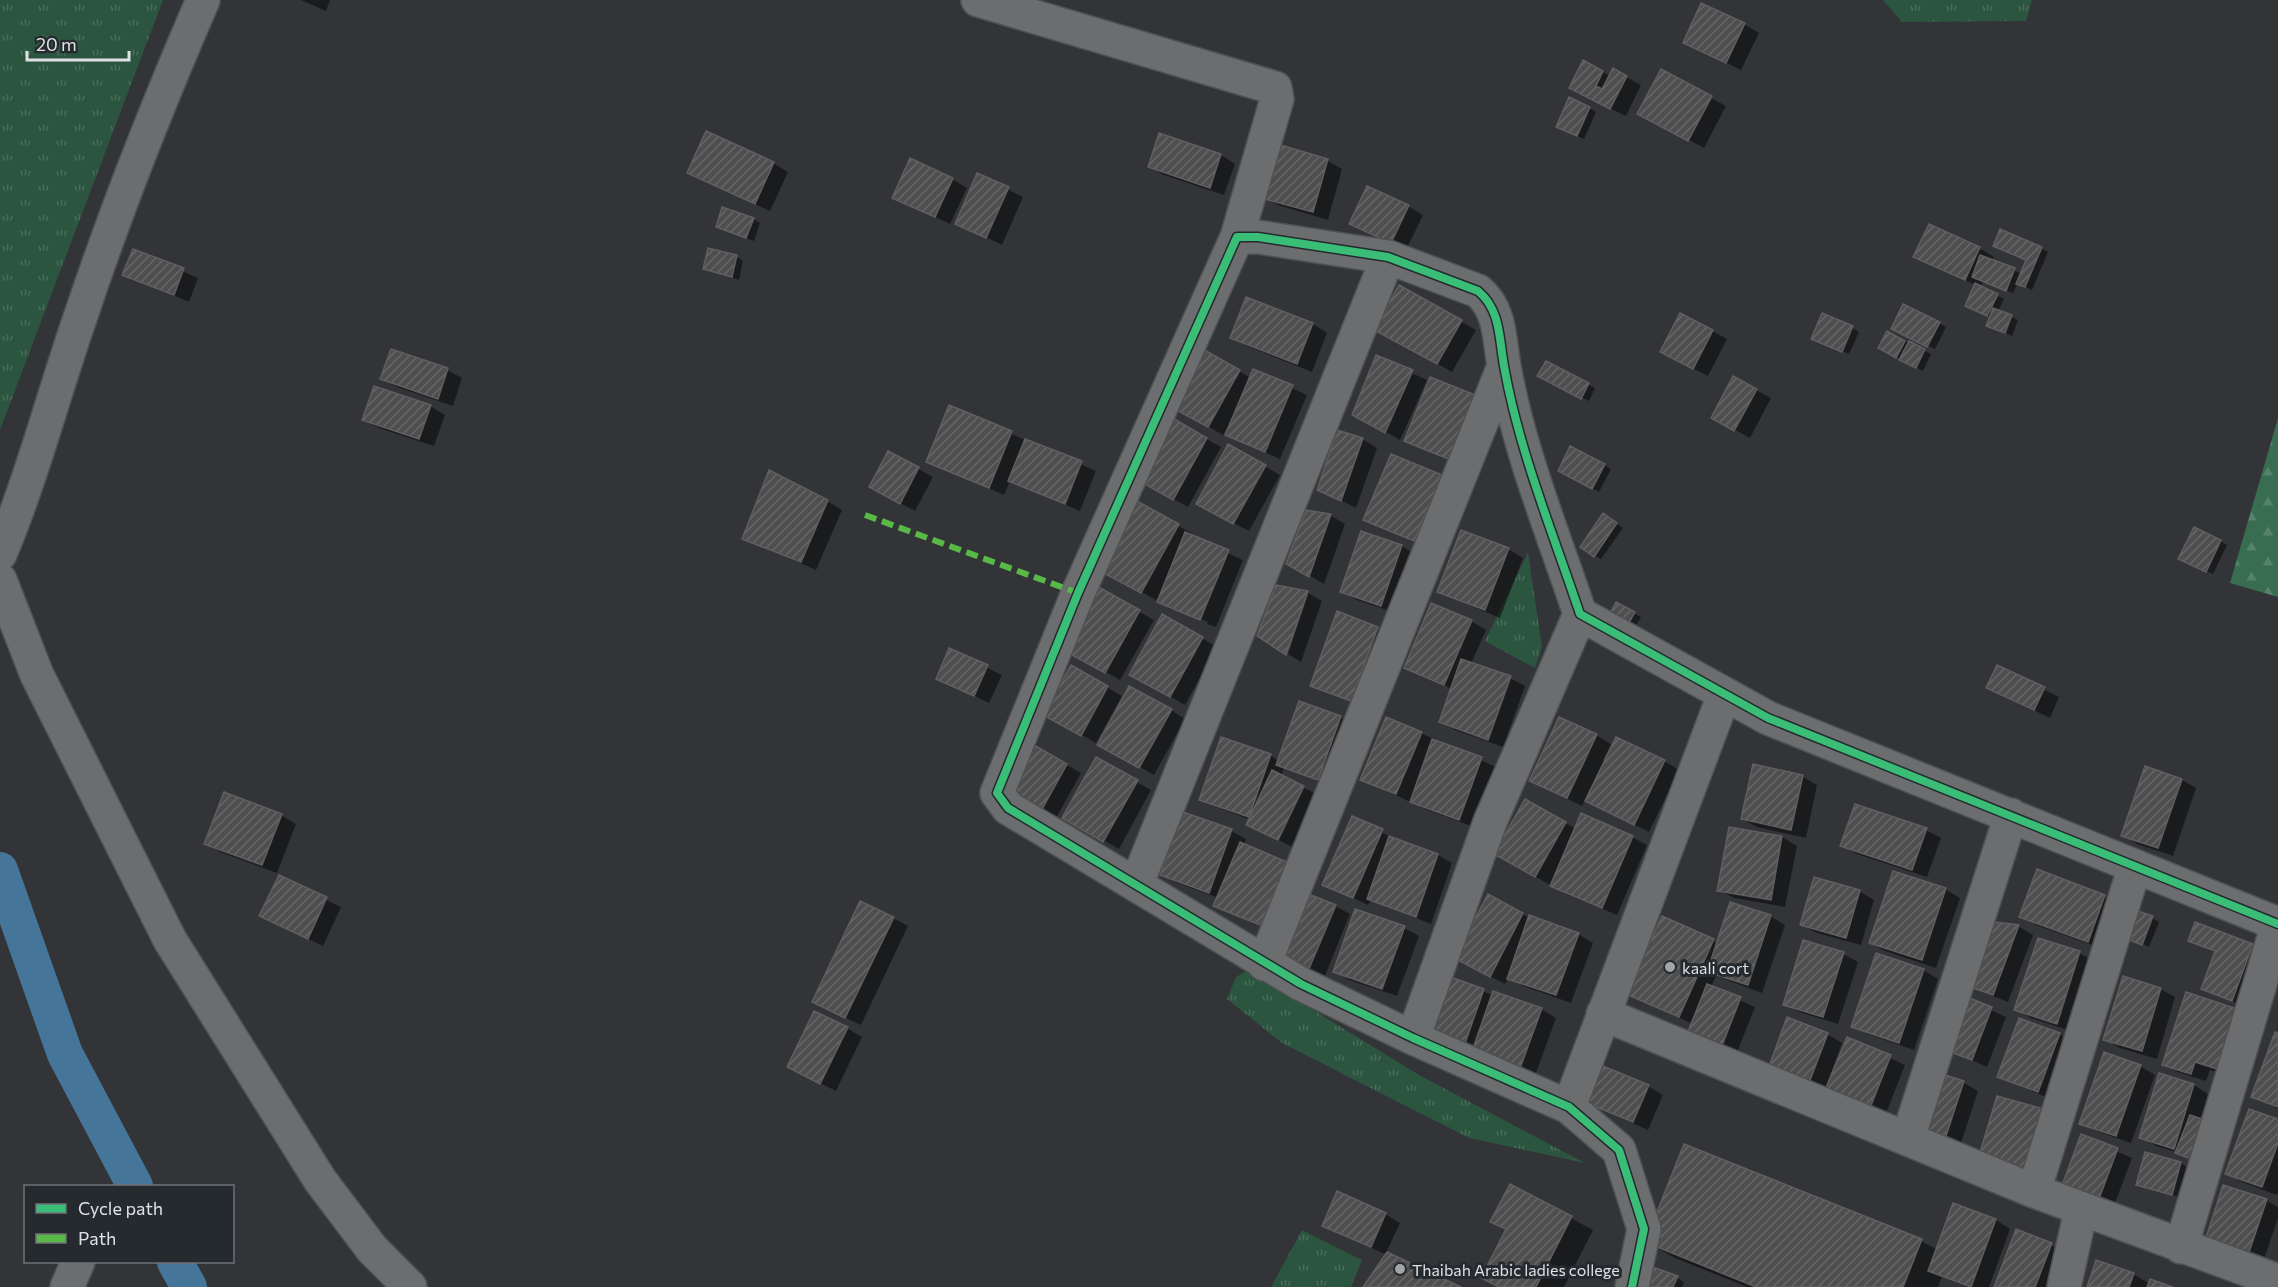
<svg xmlns="http://www.w3.org/2000/svg" width="2278" height="1287" viewBox="0 0 2278 1287" font-family="Commissioner,sans-serif">
	<defs>
		<pattern id="grass-tufts" width="24" height="20" patternUnits="userSpaceOnUse" patternTransform="scale(1.5)"><rect width="24" height="20" fill="#2b553f"/><path d="M3 7l-1-3M5 7V3M7 7l1-3M15 17l-1-3M17 17v-4M19 17l1-3" fill="none" stroke="#496d5b"/></pattern>
		<pattern id="forest-firs" width="22" height="20" patternUnits="userSpaceOnUse" patternTransform="scale(1.5)"><rect width="22" height="20" fill="#396d51"/><path d="M5 1l3.5 6h-7zM16 11l3.5 6h-7z" fill="#55826a"/></pattern>
		<pattern id="building-hatch" width="6" height="6" patternUnits="userSpaceOnUse" patternTransform="scale(1.5)"><rect width="6" height="6" fill="#4f4e4f"/><path d="M-1 1l2-2M0 6l6-6M5 7l2-2" fill="none" stroke="#686768"/></pattern>
	</defs>
	<rect width="100%" height="100%" fill="#323437"/>
	<path fill="url(#grass-tufts)" d="M0 0H163L0 430Z
		M1883 0H2032L2026 21 1902 22Z
		M1528 552 1542 647 1535 668 1485 641Z
		M1248 970 1419 1075 1585 1163 1469 1138 1282 1043 1227 999 1236 977Z
		M1302 1230 1362 1260 1351 1287H1271Z"/>
	<path fill="url(#forest-firs)" d="M2278 418V597L2230 583Z"/>
	<path fill="#0007" d="M301 0H330L326 11Z
		M1744 24 1759 33 1741 70 1685 42Z
		M1662 71 1726 106 1704 148 1654 121Z
		M1602 72 1610 76 1626 77 1641 85 1626 116 1585 96Z
		M1589 108 1596 112 1584 139 1565 131Z
		M1278 146 1328 161 1342 169 1328 220 1278 205 1263 197Z
		M1221 155 1235 164 1224 195 1164 175 1149 167Z
		M773 163 788 172 770 211 704 180Z
		M978 175 1023 197 1002 245 957 223Z
		M952 179 967 188 950 224 894 197Z
		M1408 206 1423 215 1406 250 1351 223Z
		M753 219 760 223 754 241 717 227Z
		M1995 246 2041 248 2048 252 2032 290 2018 283 2013 293 1983 282 1980 287 2004 299 1998 311 2018 320 2012 336 1995 329 1991 317 1973 309 1976 285 1915 257 1979 248 1994 257 1992 261 2022 274 2028 261Z
		M133 250 198 278 189 302 124 274Z
		M737 257 743 261 739 280 705 268Z
		M1399 287 1476 330 1452 372 1376 329Z
		M1247 299 1313 324 1327 333 1312 372 1247 346 1232 338Z
		M1939 323 1946 327 1935 349 1900 332Z
		M1852 328 1859 332 1849 354 1820 342Z
		M1712 331 1727 339 1708 376 1677 360Z
		M1888 333 1931 354 1923 371 1880 348Z
		M1200 349 1251 378 1254 371 1307 395 1280 459 1227 435 1231 426 1229 425 1223 435 1169 404Z
		M1377 357 1427 380 1400 440 1354 414Z
		M1546 363 1595 388 1589 401 1546 379Z
		M447 370 462 378 453 406 397 387 382 379Z
		M1756 390 1771 398 1750 438 1728 426Z
		M1474 396 1463 467 1405 441Z
		M430 406 445 415 434 446 379 428 364 420Z
		M950 407 1096 471 1080 511 1010 481 1004 495 928 461Z
		M1169 418 1221 447 1188 507 1136 478Z
		M1362 439 1377 448 1356 508 1319 489Z
		M1229 446 1280 475 1249 531 1212 512Z
		M889 453 933 477 915 511 885 495Z
		M1604 465 1611 469 1599 492 1560 471Z
		M1441 476 1456 485 1429 549 1365 520Z
		M827 501 842 510 816 570 744 538Z
		M1135 502 1193 534 1191 537 1243 560 1216 627 1207 624 1208 622 1172 607V610L1159 602 1161 595 1156 600 1098 568Z
		M1307 511 1331 516 1345 524 1324 584 1288 563Z
		M1603 515 1623 528 1601 559 1594 555Z
		M1362 533 1402 546 1416 555 1396 613 1357 600 1342 592Z
		M2220 541 2227 545 2213 574 2187 562Z
		M1508 549 1523 558 1500 618 1439 592Z
		M1277 586 1308 593 1322 601 1301 662 1288 654 1308 595Z
		M1095 587 1154 620 1120 680 1061 647Z
		M1617 604 1641 617 1633 630Z
		M1338 613 1393 636 1366 708 1312 685Z
		M1163 616 1217 647 1185 705 1131 674Z
		M1471 621 1486 630 1471 664 1510 678 1525 686 1503 747 1455 730 1441 721 1452 689 1406 667Z
		M950 650 1002 675 989 703 938 678Z
		M1072 667 1122 696 1096 743 1045 714Z
		M1998 667 2059 697 2050 718 1988 688Z
		M1300 703 1341 717 1355 726 1333 787 1284 767 1281 776 1318 795 1293 847 1263 833 1251 820 1216 807 1201 799 1270 755 1279 761Z
		M1171 710 1185 719 1154 775 1099 744Z
		M1421 733 1496 767 1474 827 1427 810 1362 779Z
		M1596 735 1611 744 1603 760 1606 761H1664L1679 770 1649 832 1585 800 1582 806 1531 781Z
		M1033 746 1081 773 1056 818 1008 791Z
		M1096 759 1151 790 1119 849 1064 818Z
		M2146 768 2182 780 2196 788 2173 856 2137 844 2123 835Z
		M1803 777 1817 785 1806 838 1757 827 1742 819Z
		M1526 801 1576 829 1632 837 1647 845 1617 915 1566 894 1496 854Z
		M281 815 296 824 277 873 220 852 206 843Z
		M1353 818 1397 840 1438 855 1452 863 1431 924 1371 900 1368 905 1324 884Z
		M1731 828 1782 837 1797 846 1785 907 1734 898 1719 890Z
		M1926 830 1941 838 1927 877 1857 854 1842 846Z
		M1231 831 1246 839 1244 845 1301 871 1275 933 1215 906 1219 898 1177 883 1162 874Z
		M2038 871 2105 897 2119 905 2103 949 2036 925 2021 916Z
		M279 877 341 907 323 946 261 916Z
		M1945 889 1960 898 1936 968 1885 951 1870 943Z
		M1859 891 1874 900 1861 945 1817 933 1802 925Z
		M1488 896 1530 918 1578 934 1593 943 1571 1003 1523 986 1509 978 1505 984 1471 966Z
		M1335 906 1350 914 1324 978 1300 968Z
		M1770 916 1785 925 1762 993 1716 976 1711 987 1755 1007 1734 1060 1693 1024 1628 994 1662 918 1718 943Z
		M893 918 908 926 861 1025 829 1010Z
		M2152 918 2159 922 2149 947 2126 937Z
		M2196 924 2253 945 2267 953 2247 1008 2203 988 2216 953 2190 940Z
		M2018 926 2033 935 2008 1002 1964 984Z
		M1404 928 1419 936 1397 996 1349 980 1335 971Z
		M2079 953 2094 961 2071 1031 2031 1018 2016 1009Z
		M1843 954 1858 962 1838 1024 1799 1012 1784 1004Z
		M1923 970 1938 979 1914 1050 1868 1034 1853 1026Z
		M1449 978 1493 995 1541 1009 1556 1018 1534 1078 1443 1044Z
		M2160 989 2175 997 2157 1059 2120 1048 2105 1039Z
		M2187 994 2232 1076 2210 1070 2206 1081 2178 1072 2164 1064Z
		M1963 997 2006 1017 1987 1067 1944 1048Z
		M847 1028 862 1037 836 1091 804 1075Z
		M1827 1034 1842 1043 1825 1089 1827 1090 1848 1039 1905 1065 1883 1121 1783 1080Z
		M2059 1034 2074 1043 2053 1100 1999 1077Z
		M2278 1034V1109L2253 1096Z
		M2140 1066 2155 1075 2131 1143 2096 1131 2081 1123Z
		M1937 1074 1964 1083 1978 1091 1959 1149 1933 1141Z
		M2194 1085 2208 1094 2200 1120 2180 1153 2156 1146 2141 1137Z
		M1648 1086 1663 1095 1648 1130 1584 1101Z
		M2278 1121V1192L2277 1195 2242 1182 2227 1174Z
		M2082 1136 2132 1158 2112 1211 2077 1198Z
		M2181 1163 2187 1167 2179 1197 2138 1184Z
		M1511 1186 1593 1230 1564 1287H1500L1508 1230 1492 1221Z
		M2266 1200 2278 1207V1218L2261 1268 2220 1255Z
		M1954 1205 1996 1220 2010 1229 1989 1287H1967L1942 1277 1938 1287H1747L1675 1258 1647 1242 1921 1241 1938 1250Z
		M1385 1214 1400 1223 1386 1253 1458 1287H1364L1387 1255 1324 1226Z
		M2017 1231 2066 1252 2053 1287H1996Z
		M2133 1274 2150 1284 2168 1287H2088Z
		M1677 1278 1684 1282 1682 1287H1640Z"/>
	<g fill="none" stroke-linecap="round" stroke-linejoin="round">
		<path stroke="#457699" stroke-width="36" d="M0 870 65 1054 135 1186
			M175 1262 189 1287"/>
	</g>
	<path fill="url(#building-hatch)" stroke="#5f5e60" stroke-width="1.5" d="M1701 3 1745 23 1726 63 1683 43Z
		M1583 60 1603 71 1596 86 1602 89 1613 68 1627 76 1610 109 1569 88Z
		M1661 69 1712 96 1688 141 1637 114Z
		M1569 97 1590 107 1577 136 1556 127Z
		M706 131 774 162 755 204 687 173Z
		M1159 133 1221 154 1210 188 1148 167Z
		M1277 144 1328 159 1313 212 1261 198Z
		M910 158 953 178 935 217 892 198Z
		M977 173 1009 187 986 238 955 224Z
		M1367 186 1409 205 1391 243 1349 224Z
		M722 207 754 218 746 238 716 227Z
		M1929 224 1980 247 1965 280 1913 257Z
		M2000 229 2042 247 2025 287 2016 284 2026 260 1993 246Z
		M708 248 737 255 732 277 703 269Z
		M133 249 184 268 174 295 122 275Z
		M1980 255 2015 268 2006 291 1972 277Z
		M1975 283 1998 294 1987 316 1965 306Z
		M1399 285 1462 320 1437 364 1374 330Z
		M1246 297 1313 323 1297 364 1230 338Z
		M1903 304 1940 322 1927 347 1891 329Z
		M1993 308 2012 315 2005 333 1986 326Z
		M1680 313 1713 330 1693 369 1660 352Z
		M1822 313 1853 326 1842 352 1811 339Z
		M1887 331 1905 341 1896 358 1878 348Z
		M1909 341 1925 349 1916 368 1899 360Z
		M1199 347 1240 370 1208 427 1167 405Z
		M391 349 448 368 438 399 380 379Z
		M1376 355 1413 370 1385 433 1352 415Z
		M1546 361 1589 383 1581 399 1537 376Z
		M1253 369 1293 385 1265 452 1225 435Z
		M1733 376 1757 389 1734 431 1711 418Z
		M1430 377 1475 395 1448 459 1404 441Z
		M374 386 431 405 419 439 362 420Z
		M949 405 1012 431 989 488 926 462Z
		M1169 416 1207 438 1173 500 1134 478Z
		M1337 430 1363 438 1341 501 1317 490Z
		M1025 439 1082 461 1065 504 1008 481Z
		M1228 444 1266 465 1233 524 1196 504Z
		M1570 446 1605 464 1592 489 1558 471Z
		M888 451 919 467 900 504 869 487Z
		M1391 454 1442 475 1414 541 1363 520Z
		M769 470 828 500 801 562 742 539Z
		M1135 500 1179 524 1141 593 1096 569Z
		M1306 510 1331 514 1309 577 1286 564Z
		M1603 513 1617 523 1594 557 1580 547Z
		M2194 527 2221 540 2206 572 2178 559Z
		M1461 530 1509 548 1485 610 1437 592Z
		M1361 531 1402 545 1381 606 1340 592Z
		M1185 532 1229 550 1200 620 1157 602Z
		M1095 585 1140 610 1105 673 1059 648Z
		M1276 585 1308 591 1286 655 1257 636Z
		M1616 602 1635 612 1626 628 1608 617Z
		M1431 603 1472 620 1444 685 1404 668Z
		M1337 611 1378 627 1351 701 1310 686Z
		M1162 614 1203 637 1170 697 1129 675Z
		M949 648 988 665 974 696 936 679Z
		M1461 659 1511 676 1488 740 1439 722Z
		M1071 665 1108 686 1081 736 1043 715Z
		M1997 665 2045 687 2034 710 1986 688Z
		M1129 686 1172 709 1139 768 1097 745Z
		M1299 701 1341 716 1318 780 1276 765Z
		M1386 717 1422 732 1396 794 1360 780Z
		M1559 717 1597 734 1567 798 1529 781Z
		M1221 737 1271 754 1249 817 1199 800Z
		M1616 737 1665 760 1634 825 1585 801Z
		M1432 739 1482 757 1459 820 1410 802Z
		M1032 744 1067 764 1041 811 1006 791Z
		M1096 757 1138 780 1103 842 1062 818Z
		M1753 764 1803 775 1791 830 1741 819Z
		M2145 766 2182 779 2158 848 2121 836Z
		M1272 770 1304 786 1278 840 1246 825Z
		M224 792 282 814 262 865 204 844Z
		M1525 799 1566 822 1535 877 1494 854Z
		M1855 804 1927 828 1912 870 1840 846Z
		M1183 812 1232 829 1209 893 1160 875Z
		M1581 813 1633 836 1602 908 1550 886Z
		M1352 816 1383 829 1353 898 1322 885Z
		M1729 827 1782 836 1771 900 1717 891Z
		M1389 836 1438 854 1416 917 1367 899Z
		M1240 842 1287 862 1260 925 1213 906Z
		M2037 869 2105 895 2088 942 2019 917Z
		M1893 871 1946 888 1922 960 1869 943Z
		M279 875 327 897 308 939 259 916Z
		M1814 877 1860 890 1846 938 1800 925Z
		M1488 894 1523 913 1490 977 1454 958Z
		M1311 895 1336 905 1308 971 1284 960Z
		M860 901 894 917 845 1018 812 1002Z
		M1730 902 1771 915 1748 985 1707 972Z
		M1355 909 1405 926 1382 989 1333 972Z
		M2135 910 2153 916 2142 945 2125 938Z
		M1529 915 1579 933 1556 995 1507 979Z
		M1662 916 1714 939 1679 1017 1626 994Z
		M1986 921 2019 925 1993 995 1962 984Z
		M2195 922 2253 944 2232 1001 2201 989 2215 951 2188 941Z
		M2038 938 2080 951 2057 1024 2014 1010Z
		M1803 940 1844 952 1823 1017 1783 1005Z
		M1876 953 1924 969 1899 1043 1851 1027Z
		M1448 976 1484 989 1463 1049 1426 1036Z
		M2123 976 2161 988 2142 1051 2103 1040Z
		M1707 984 1741 997 1719 1053 1685 1039Z
		M1493 991 1542 1008 1519 1071 1471 1054Z
		M2186 992 2237 1009 2217 1069 2195 1062 2191 1074 2162 1065Z
		M1962 995 1992 1007 1972 1060 1942 1049Z
		M814 1011 848 1027 820 1084 787 1067Z
		M1787 1017 1828 1033 1807 1088 1767 1072Z
		M2019 1018 2060 1033 2038 1092 1997 1077Z
		M2275 1032 2278 1033V1107L2251 1097Z
		M1847 1037 1891 1055 1868 1113 1823 1095Z
		M2104 1052 2141 1065 2116 1136 2079 1124Z
		M1598 1064 1649 1085 1633 1122 1582 1101Z
		M1936 1072 1964 1081 1944 1142 1916 1133Z
		M2159 1073 2194 1084 2174 1149 2139 1138Z
		M1997 1096 2044 1109 2024 1173 1978 1159Z
		M2249 1109 2278 1119V1143L2262 1187 2225 1174Z
		M2190 1115 2208 1121 2194 1160 2175 1153Z
		M2081 1134 2118 1148 2097 1204 2060 1191Z
		M1684 1144 1922 1239 1903 1287H1756L1645 1242Z
		M2145 1152 2181 1162 2172 1195 2136 1185Z
		M1510 1184 1572 1216 1536 1287H1499L1481 1278 1506 1229 1490 1222Z
		M2223 1185 2267 1199 2246 1261 2203 1247Z
		M1337 1191 1386 1213 1371 1247 1322 1226Z
		M1953 1203 1996 1219 1971 1287 1928 1271Z
		M2016 1229 2052 1243 2035 1287H1994Z
		M1387 1252 1461 1287H1363Z
		M2096 1260 2134 1273 2129 1287H2087Z
		M1647 1265 1678 1276 1673 1287H1638Z
		M2150 1279 2173 1287H2147Z"/>
	<g fill="none" stroke-linecap="round" stroke-linejoin="round">
		<g stroke="#4e5052" stroke-width="36">
			<path id="minor" d="M978 0 1275 88 1277 99 1237 237
				M0 554C32 478 53 396 80 318 116 210 158 104 203 0
				M0 580 37 675 170 940 320 1180 372 1249 410 1287
				M1137 883 1388 257
				M1264 964 1504 366
				M1603 1014 2034 1191 2278 1281
				M1413 1038 1490 822 1580 614
				M1569 1107 1724 695
				M1908 1138 2011 815
				M2034 1191 2135 866
				M2181 1247 2278 924
				M67 1287 78 1262
				M1632 1287 1644 1229 1619 1150 1569 1107 1413 1038 1301 984 1008 808 997 793 1078 593 1237 237H1258L1388 257 1478 291C1501 310 1499 339 1504 366 1519 451 1553 533 1580 614L1768 718 2278 924
				M2064 1287 2081 1210"/>
		</g>
		<use href="#minor" stroke="#6b6d6f" stroke-width="33"/>
		<path stroke="#58b947" stroke-width="6" stroke-dasharray="12 6" stroke-linecap="butt" d="M865 515 1078 593"/>
		<g stroke="#252a2f" stroke-width="11">
			<path id="cycleway" d="M1632 1287 1644 1229 1619 1150 1569 1107 1413 1038 1301 984 1008 808 997 793 1078 593 1237 237H1258L1388 257 1478 291C1501 310 1499 339 1504 366 1519 451 1553 533 1580 614L1768 718 2278 924"/>
		</g>
		<use href="#cycleway" stroke="#3abd76" stroke-width="8"/>
	</g>
	<g fill="#a2a4a8" stroke="#252a2f" stroke-width="2">
		<circle cx="1670" cy="967" r="6"/>
		<circle cx="1400" cy="1269" r="6"/>
	</g>
	<g text-anchor="middle" dominant-baseline="central" stroke-width="6" stroke-linejoin="round" paint-order="stroke">
		<g font-size="16" fill="#dee1e5" stroke="#252a2f" text-anchor="start">
			<text x="1682" y="967">kaali cort</text>
			<text x="1412" y="1269">Thaibah Arabic ladies college</text>
		</g>
	</g>
	<rect x="24" y="1185" width="210" height="78" fill="#252a2f" stroke="#6f7378" stroke-width="1.5"/>
	<rect x="36" y="1204" width="30" height="9" fill="#3abd76" stroke="#6f7378" stroke-width="1.5"/>
	<text x="78" y="1215" font-size="18" fill="#dee1e5">Cycle path</text>
	<rect x="36" y="1234" width="30" height="9" fill="#58b947" stroke="#6f7378" stroke-width="1.5"/>
	<text x="78" y="1245" font-size="18" fill="#dee1e5">Path</text>
	<path d="M27 51v9h102v-9" fill="none" stroke="#dee1e5" stroke-width="3"/>
	<text x="36" y="51" font-size="18" fill="#dee1e5" stroke="#252a2f" stroke-width="4.5" paint-order="stroke">20 m</text>
</svg>
